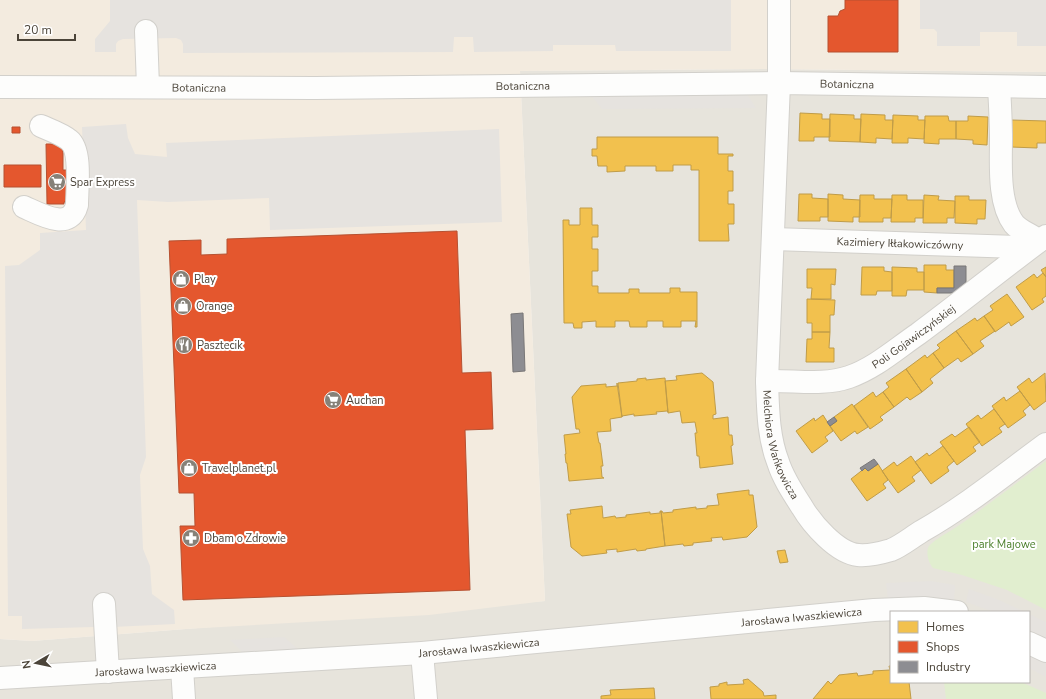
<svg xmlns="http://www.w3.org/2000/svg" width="1046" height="699" viewBox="0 0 1046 699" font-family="'Nunito Sans',sans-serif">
	<rect width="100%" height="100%" fill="#f4f2ee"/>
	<path fill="#e7e4dc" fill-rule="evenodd" d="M768 69 1046 72V699H0V639L32 641 545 601 520 71ZM891 612H1029V682H891Z"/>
	<path fill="#f3ebdf" d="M0 0H1046V72L768 69 520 71 545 601 429 615 186 629 32 641 0 639Z"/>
	<path fill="#e1eecf" d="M1046 461V610L1007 590 962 575 933 568C929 563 926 555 928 548 930 542 949 532 955 528 986 507 1016 483 1046 461Z
		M944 682H1021L1046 693V699H946Z"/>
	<path fill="#e6e3df" d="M110 0H731V51H616L615 45H553V51L474 52 473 37H454L453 52 183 53V44L181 40 176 38 123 39 118 41 116 44V52H95V39L110 21Z
		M920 0H1046V46H1017V32H980V46H937V32L934 29H920Z
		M590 94H747L756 108 602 109Z
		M126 124 128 138 135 154 167 157 166 143 499 129 502 222 270 230 269 198 168 202 137 200 146 457 140 475 143 549 150 566 152 594 174 610 175 624 113 627 112 612 93 613 94 627 22 629V616H8L5 266 19 265 40 250V233L86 230 82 127Z
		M931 581 955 585 954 601 930 597 888 599 886 583Z
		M969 589 999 600 1025 612H994L966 602Z
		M1029 614 1046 622V638L1029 630Z
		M284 637 300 651 244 654 230 640Z
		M1029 651 1046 659V677L1029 668Z"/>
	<path fill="#f2c14e" stroke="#c09c48" d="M800 113 822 114V119H830V137H814V141H799Z
		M830 114 854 115V119H861L860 142 829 141Z
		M861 114 885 115V120H893L892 139 876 138V143L860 142Z
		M893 115 918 116V120H925L924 139 908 138V143H892Z
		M925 116H948L949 121H956V139H939V144L924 143Z
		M968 116 988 117 987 145 973 144V140L956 139V121H968Z
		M1011 120 1046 121V143H1037V148L1011 147Z
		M597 137H718V154H733V156H728V171H733V191H728V204H734V224H728L729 241H699V170H691V165H673V171H656V166H625V171L607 172V166H598L597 156H592V149H597Z
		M799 194H812V198L828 199V217H820V221H798Z
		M828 194 843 195V199L860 200V217H853V222L828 221Z
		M860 195H874V199H892L891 218H883V222H859Z
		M892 195H907V200H923V218H915V222H891Z
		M924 195 939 196 938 200 955 201 954 218H947V223H923Z
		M955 196H969V200H986L985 219H977V224L955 223Z
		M580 208H592V225H598V237H592V249H598V271H592V286H598V293H629V289H639V293H670V288H680V292H697V327H695L696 321H681V327H663V321H647V327H630L629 321H615V327H596V321L582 322V328H574L573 323H564L563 220H569V225H580Z
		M924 265H946V270H954V288H937V293L924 292Z
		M862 267H884V271L892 272V291H877L876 295H861Z
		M892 267 917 268V272H924V290H907L906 296H892Z
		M1046 267V277L1041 270Z
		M807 269H836L835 285 831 284V299H811L812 288H807Z
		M1043 273 1046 277V296L1042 299 1044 302 1032 310 1016 287 1034 274 1037 278Z
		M1007 294 1024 317 1011 326 1009 322 995 332 984 316 993 310 990 306Z
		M807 299 835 300 834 315H830V332H812V323H807Z
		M984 316 995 331 980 341 984 346 973 354 956 331 975 318 977 321Z
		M956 331 973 354 961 362 958 358 944 368 933 353 940 348 937 345Z
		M812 332H830L829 348H834V362H806L807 339H812Z
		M933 353 944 368 930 379 933 383 922 392 906 369 925 355 927 358Z
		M906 369 922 392 910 400 907 397 894 407 883 392 889 387 886 383Z
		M702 373 713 382 716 414 713 415V419L728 417 729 435H732L733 445 731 446 733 464 700 468 699 456H697L695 433H697L695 422 682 423 680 411 668 413 665 381 677 380 676 376Z
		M1045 373 1046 401 1034 410 1017 387 1029 378 1032 383Z
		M646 378V380L665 378 668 412 667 411 656 412 657 414 634 416V414L622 416V417L618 383 637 381V379Z
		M617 383 622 417 610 419 611 431 597 432 599 443H600L603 466H601L602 477 604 478 569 481 567 463H566L565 454H566L564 435 580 433 579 429H576L572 397 581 386 606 384V387L617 386Z
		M1020 391 1030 405 1023 411 1026 415 1008 428 992 406 1004 397 1006 401Z
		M873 392 876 397 883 392 894 407 880 417 883 420 870 429 854 406Z
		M852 404 868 427 857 434 855 431 841 441 830 426 837 421 834 417Z
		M994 409 1005 424 999 428 1002 432 982 446 966 424 978 415 981 419Z
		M823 415 833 431 825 437 828 441 812 453 796 431 814 418 815 421Z
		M969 427 980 442 973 447 976 451 957 465 940 442 952 434 955 437Z
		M943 446 954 461 947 467 949 471 931 484 915 462 927 453 929 456Z
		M911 456 921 470 912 477 915 481 898 493 882 471 894 462 897 466Z
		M878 464 888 480 883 484 886 488 867 501 851 479 865 468 868 471Z
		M749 490V495H753L757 527 747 537 723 540 722 537 711 538 712 541 693 543V545L684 546 683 544 665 546 661 511H662L663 513 673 512V510L696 507V509L707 508V506L719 505 717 494Z
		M602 506 603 518 615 516 616 518 626 517V515L650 512V514L660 513V511H661L665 546 646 549V550L637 551 636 549 617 552V549L606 550 607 553 582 556 571 547 567 514H571L570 510Z
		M785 550 788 562 780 563 777 551Z
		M889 666H891V682H909L911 699H813L828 681 831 684 839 675 857 673 858 676 873 674V671L890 670Z
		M748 679 763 692 764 696 776 695V699H711L710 687 719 686V684L727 682V685L744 684 743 680Z
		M654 688 655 699H601V696L611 695 610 690Z"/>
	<path fill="#e4572e" stroke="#b65131" d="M845 0H898V52H828V16H838L840 11 845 9Z
		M12 127H20V133H12Z
		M46 144H63V170H70V202H64V204H47Z
		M4 165H41V187H4Z
		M457 231 462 373 491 372 493 429 465 430 470 590 183 600 180 526H195L194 493H179L169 241 201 240V255L227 254V239Z"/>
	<path fill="#8d8d92" stroke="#797777" d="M954 266H966V282L954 293H937V288H954Z
		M523 313 525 371 513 372 511 314Z
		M834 417 837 421 830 426 827 422Z
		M874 459 878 464 868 471 865 468 862 471 860 468Z"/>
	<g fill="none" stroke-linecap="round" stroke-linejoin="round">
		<g stroke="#d2d0cb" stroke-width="24">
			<g id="minor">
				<path id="s1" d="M779 0V83L767 381C768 408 768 436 778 462 783 478 793 493 802 507 812 524 837 553 858 555 868 556 881 553 891 550 901 546 912 537 922 531 966 506 1005 474 1046 444"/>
				<path d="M146 31 148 87"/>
				<path id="s2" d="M0 87 315 88 779 83 1046 87"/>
				<path d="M999 87C1000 104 1001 122 1001 139 1001 164 998 203 1014 224 1021 232 1031 234 1039 241"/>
				<path d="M24 207C40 214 70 232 77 205 77 189 82 150 69 140 62 134 50 130 41 126"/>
				<path id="s3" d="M773 239 1019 247 1023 252"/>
				<path id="s4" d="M767 381C794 380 823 386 849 377 875 368 896 349 918 334 961 302 1003 268 1046 236"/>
				<path d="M104 604 108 672"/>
				<path d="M1029 643 1046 651"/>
				<path d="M422 653 426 699"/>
				<path d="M182 668 184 699"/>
				<path id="s5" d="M0 678 422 653 874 610 924 608 957 612"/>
			</g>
		</g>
		<use href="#minor" stroke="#fdfdfc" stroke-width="22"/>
	</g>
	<defs>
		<g id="supermarket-disc" transform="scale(0.9)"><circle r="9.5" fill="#868178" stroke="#fff"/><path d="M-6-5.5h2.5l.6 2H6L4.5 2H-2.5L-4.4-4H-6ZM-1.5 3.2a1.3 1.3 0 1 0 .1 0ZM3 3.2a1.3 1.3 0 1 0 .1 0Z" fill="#fff"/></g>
		<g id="shop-disc" transform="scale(0.9)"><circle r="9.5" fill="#868178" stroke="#fff"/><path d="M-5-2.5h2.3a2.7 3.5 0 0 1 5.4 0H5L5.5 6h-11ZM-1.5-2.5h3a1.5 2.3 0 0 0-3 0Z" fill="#fff"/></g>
		<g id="restaurant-disc" transform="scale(0.9)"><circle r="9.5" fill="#868178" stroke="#fff"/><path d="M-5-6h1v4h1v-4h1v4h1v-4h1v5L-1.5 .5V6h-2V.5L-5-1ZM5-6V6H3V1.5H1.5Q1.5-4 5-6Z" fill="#fff"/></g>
		<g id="pharmacy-disc" transform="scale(0.9)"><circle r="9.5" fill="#868178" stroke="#fff"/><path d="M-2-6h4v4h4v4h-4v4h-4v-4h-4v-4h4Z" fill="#fff"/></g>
	</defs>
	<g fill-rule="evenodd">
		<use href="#supermarket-disc" x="57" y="182"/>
		<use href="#shop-disc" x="181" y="279"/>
		<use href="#shop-disc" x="183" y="306"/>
		<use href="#restaurant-disc" x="184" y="345"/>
		<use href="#supermarket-disc" x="333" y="400"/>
		<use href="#shop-disc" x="189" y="468"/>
		<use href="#pharmacy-disc" x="191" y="538"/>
	</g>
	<g text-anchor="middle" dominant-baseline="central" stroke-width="4" stroke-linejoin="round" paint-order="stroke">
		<g font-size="11" fill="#4b4439" stroke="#fff">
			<text stroke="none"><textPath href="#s2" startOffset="847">Botaniczna</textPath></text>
			<text stroke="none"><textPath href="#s2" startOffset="523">Botaniczna</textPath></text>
			<text stroke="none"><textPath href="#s2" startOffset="199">Botaniczna</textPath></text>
			<text stroke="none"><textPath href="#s3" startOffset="127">Kazimiery Iłłakowiczówny</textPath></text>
			<text stroke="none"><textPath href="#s4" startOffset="159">Poli Gojawiczyńskiej</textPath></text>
			<text stroke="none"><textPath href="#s1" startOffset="447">Melchiora Wańkowicza</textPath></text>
			<text stroke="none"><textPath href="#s5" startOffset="804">Jarosława Iwaszkiewicza</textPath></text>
			<text stroke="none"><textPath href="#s5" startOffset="480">Jarosława Iwaszkiewicza</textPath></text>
			<text stroke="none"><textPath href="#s5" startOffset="156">Jarosława Iwaszkiewicza</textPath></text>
		</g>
		<g font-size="11" fill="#4b4439" stroke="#fff" text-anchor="start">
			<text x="70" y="182">Spar Express</text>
			<text x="194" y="279">Play</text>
			<text x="196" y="306">Orange</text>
			<text x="197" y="345">Pasztecik</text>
			<text x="346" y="400">Auchan</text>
			<text x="202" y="468">Travelplanet.pl</text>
			<text x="204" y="538">Dbam o Zdrowie</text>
		</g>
		<g font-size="11" fill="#4a7f2a" stroke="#fff">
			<text x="1004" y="544">park Majowe</text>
		</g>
	</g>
	<rect x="890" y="611" width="140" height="72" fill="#ffffff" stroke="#b7b4b0"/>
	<rect x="898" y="621" width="20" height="12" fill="#f2c14e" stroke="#b7b4b0"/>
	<text x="926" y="631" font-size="12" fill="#4b4439">Homes</text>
	<rect x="898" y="641" width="20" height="12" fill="#e4572e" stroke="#b7b4b0"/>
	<text x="926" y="651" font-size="12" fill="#4b4439">Shops</text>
	<rect x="898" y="661" width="20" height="12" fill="#8d8d92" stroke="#b7b4b0"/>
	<text x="926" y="671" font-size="12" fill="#4b4439">Industry</text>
	<g transform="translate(36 663) rotate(261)" stroke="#ffffff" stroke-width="3" paint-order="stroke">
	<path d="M0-3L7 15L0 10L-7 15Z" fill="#4b4439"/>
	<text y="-6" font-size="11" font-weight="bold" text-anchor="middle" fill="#4b4439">N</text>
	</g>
	<path d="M18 34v6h57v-6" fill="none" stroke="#4b4439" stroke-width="2"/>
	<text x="24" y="34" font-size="12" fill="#4b4439" stroke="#ffffff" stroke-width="3" paint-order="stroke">20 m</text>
</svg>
